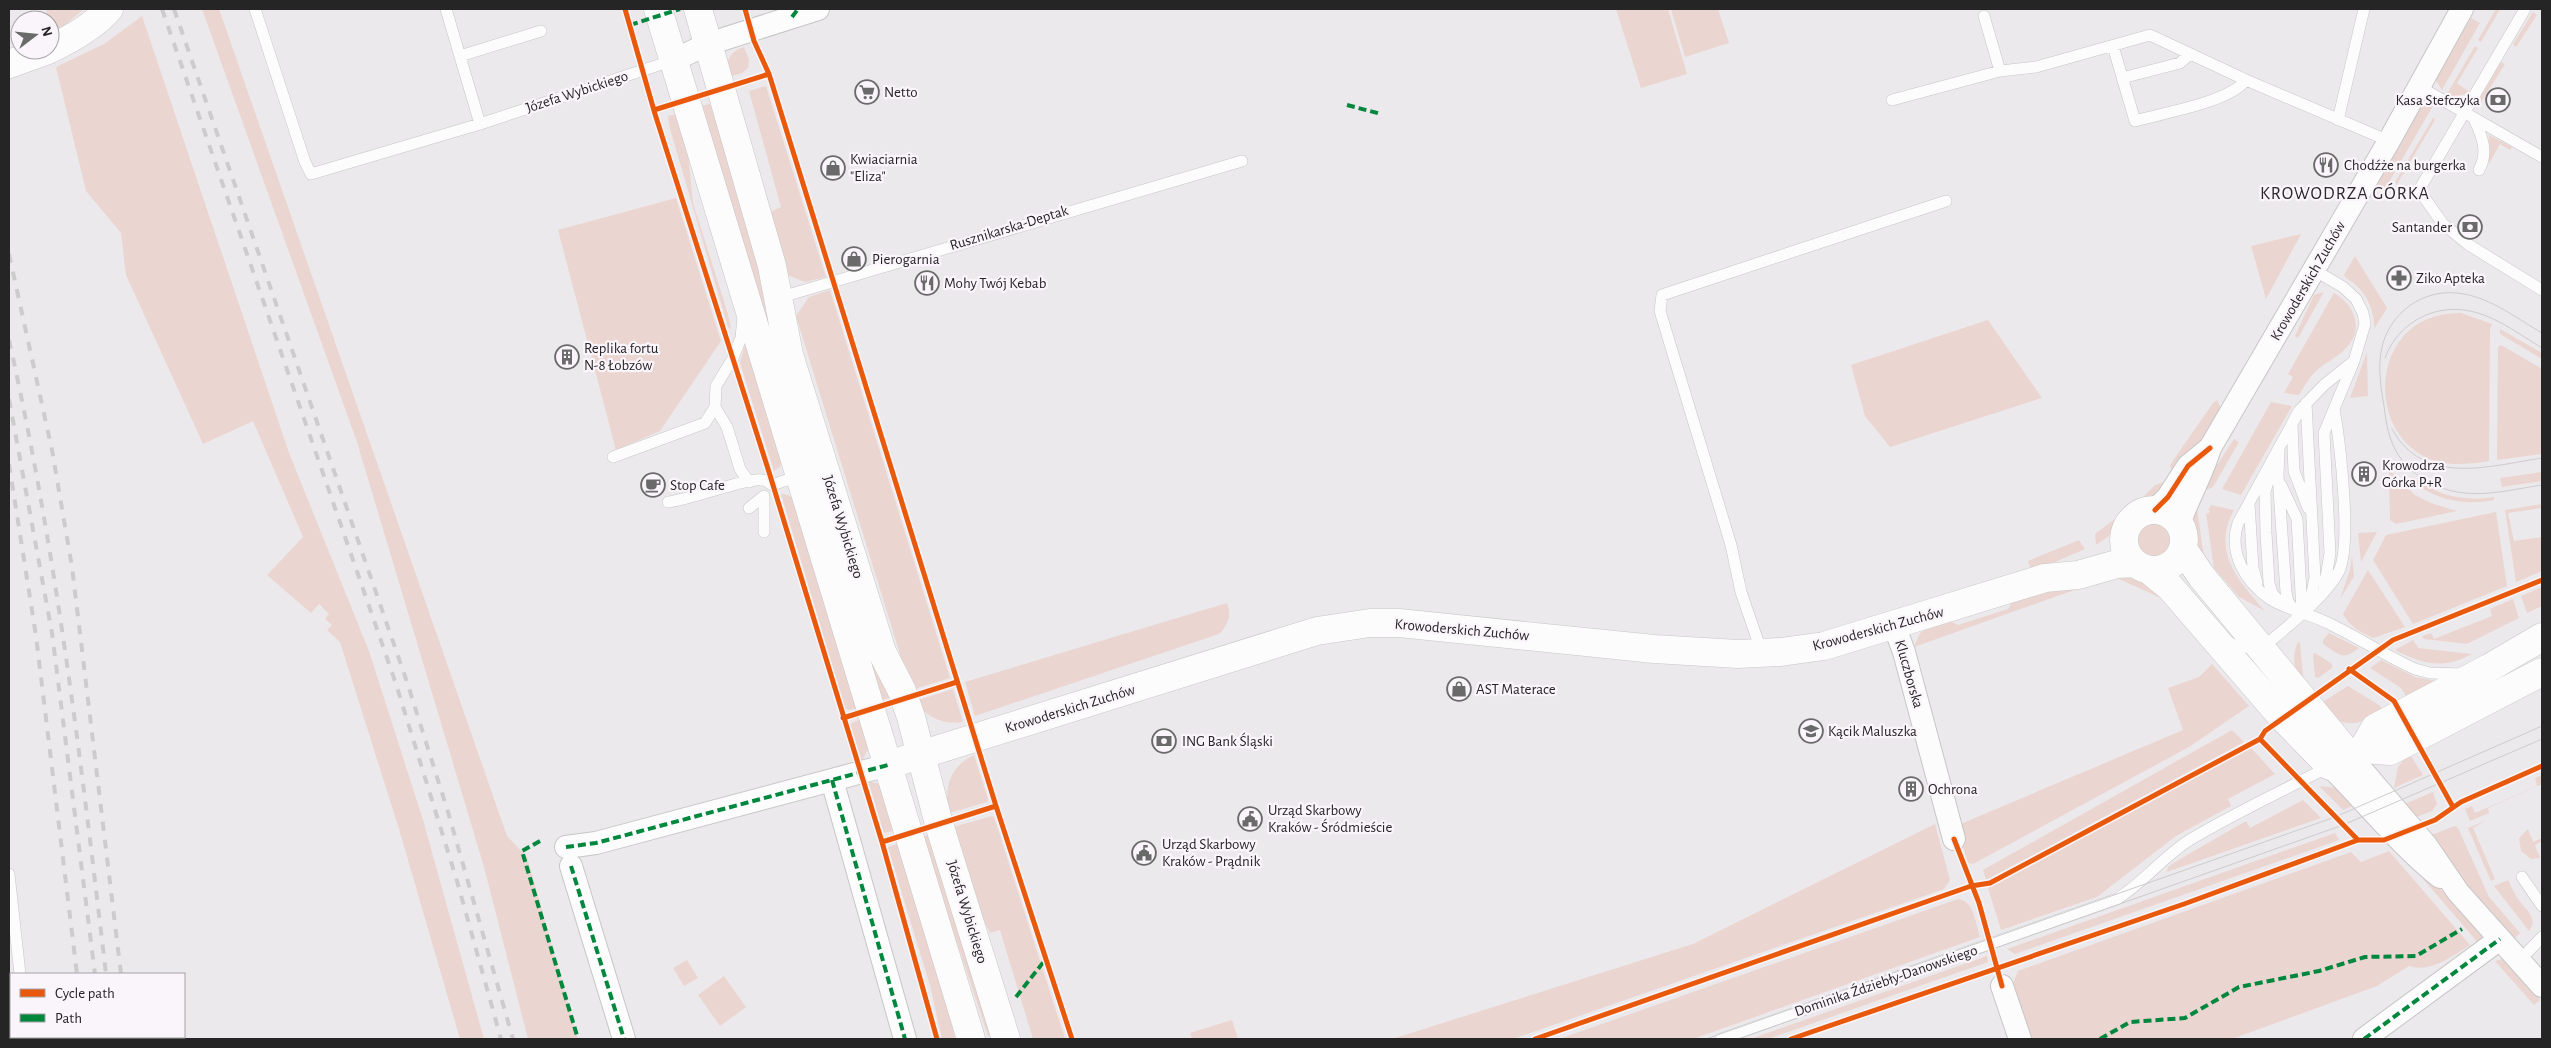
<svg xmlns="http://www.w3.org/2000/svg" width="2551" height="1048" viewBox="0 0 2551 1048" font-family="'Alegreya Sans',sans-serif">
	<rect width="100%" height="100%" fill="#ece9ec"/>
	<path fill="#ebd5d0" d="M46 9H84L54 34 50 31V20H48Z
		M202 9H219L507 836 527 857 578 1039H528L484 867 357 442Z
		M1616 9H1668L1687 74 1641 88Z
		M1671 9H1718L1729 43 1685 57Z
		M2496 9H2500L2481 42 2478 40Z
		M2533 12 2537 15 2516 47 2513 44Z
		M142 16 289 453 369 651 423 820 484 1039H460L399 829 340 642 327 630 332 625 325 619 329 614 319 604 311 613 267 575 303 537 253 421 203 444 126 275 121 233 86 191 56 67 104 44Z
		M2471 18 2480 23 2442 90 2435 79Z
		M2475 46 2478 48 2457 83 2468 91 2467 93 2456 97 2447 94Z
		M744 47 749 60 748 68 742 73 726 78C726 62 728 52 744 47Z
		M2501 62 2505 64 2478 107 2476 105Z
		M766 86 826 277 805 282 782 273 770 212 781 207 749 91Z
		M719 101 747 204 760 279 889 698 879 701 695 108Z
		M2429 103 2434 104 2385 189 2376 184 2422 104Z
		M680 113 687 142 693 203 728 314 731 329 728 327 670 129 668 116Z
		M2433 118 2435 120 2397 184 2395 182Z
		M2489 135 2512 147 2510 150 2500 144 2489 164Z
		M676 198 721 341 660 431 616 450 558 230Z
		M2301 234 2266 299 2251 246Z
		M2355 256 2387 308 2374 329C2375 313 2368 296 2356 285 2352 281 2347 280 2344 275Z
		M830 290 950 678 911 690 796 316 809 297Z
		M2324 292 2298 338 2295 336 2314 295Z
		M2334 293C2354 304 2365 330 2346 348 2337 358 2324 363 2315 372 2308 379 2304 387 2299 395L2284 393 2293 377 2288 374Z
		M2461 313 2492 324 2490 329 2489 461C2470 464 2453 466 2435 461 2361 437 2369 311 2461 313Z
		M1988 320 2042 398 1890 447 1865 416 1851 365Z
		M2500 329 2542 353V359L2500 334Z
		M745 345 782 459 780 467 774 471 740 363Z
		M2501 345 2542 369V454L2497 460 2498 347Z
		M2367 352 2368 396 2350 398Z
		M2217 400 2221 409 2197 446 2172 472 2170 465 2213 403Z
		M2271 402 2292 406 2241 495 2222 489Z
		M2234 439 2239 442 2213 487 2203 491 2201 490Z
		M2389 470 2415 495 2431 503 2457 511 2396 524 2390 520Z
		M2542 472V481L2502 487 2500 478Z
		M2413 477C2437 496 2465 502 2494 497V500C2464 506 2434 500 2411 480Z
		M2164 482 2169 484 2148 501 2138 504 2126 513 2113 533 2096 545 2095 534 2139 501 2155 485Z
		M781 494 788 495 794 499 858 708 849 710 845 708Z
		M2196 501 2205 564C2191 541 2187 526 2196 501Z
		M2542 504V508L2508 513 2514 541 2542 537V571L2516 582 2505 510Z
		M2211 505 2234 510C2211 552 2239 581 2265 611L2239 597 2214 568 2206 513 2208 514 2210 511 2208 510Z
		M2496 512 2507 586 2413 624 2373 560 2386 535Z
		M2137 540a17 17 0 1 1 34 0a17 17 0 1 1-34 0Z
		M2377 532 2361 562 2358 533Z
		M2079 540 2085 549 2032 572 2028 561Z
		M2352 555 2354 576 2340 599 2350 570Z
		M2368 570 2405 627 2373 638C2361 632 2350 627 2343 614Z
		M2106 573 2138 576 2165 600Z
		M2094 583 1914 647 1920 633 1929 627 1950 621 1958 625 2008 609 2014 599 2047 589Z
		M2542 587V606L2527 613 2521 596Z
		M2513 599 2519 618 2467 644 2424 639 2422 636 2431 633 2434 639 2492 616 2490 609Z
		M1227 603C1232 615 1228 625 1219 634L975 716 965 682Z
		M2329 633 2359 648C2342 661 2340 655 2323 644V640Z
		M2413 640 2418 648 2472 654C2443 670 2422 664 2395 650Z
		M2298 642 2300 643 2304 688C2296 671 2290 660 2298 642Z
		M2315 653 2332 664V668L2318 678 2315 677 2313 654Z
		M2381 660 2415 677 2436 681 2408 699 2401 688 2370 668Z
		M2212 664 2249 706 2189 747 1973 864 1968 863 1958 830 1963 823 2183 730 2168 688 2199 677Z
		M2348 686 2379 705 2384 711C2351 728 2346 728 2316 706Z
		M953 689 963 722C943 725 926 717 915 701Z
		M863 718 871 743 862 761 850 724Z
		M2232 730 2244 742 1986 880 1983 870Z
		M2251 748 2275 774 2228 799 2231 806 2176 836 2097 897 2001 930 1988 888Z
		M2409 753 2423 775 2394 788 2398 767Z
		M974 755 988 799 987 802 949 813C943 789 950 766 974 755Z
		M2542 775V784L2488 808 2489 813 2470 821 2465 809 2472 806 2475 813 2537 786 2535 778Z
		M868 781 883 785 896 830 884 833Z
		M2319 786 2337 788 2359 803 2343 810Z
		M2433 792 2437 804 2432 811 2411 819 2400 806Z
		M2303 800 2321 818 2167 872 2168 867 2175 862 2246 821 2250 828Z
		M992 816 994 817 1065 1039H1033L1000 930 990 933 981 915 953 827Z
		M2487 820 2473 828 2495 879 2491 881 2468 828Z
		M1935 824 1950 880 1944 889 1513 1039H1392L1693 944Z
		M2455 826 2458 828 2489 897 2520 933 2514 939 2426 837Z
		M2528 829 2533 842 2542 838V841L2535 845 2540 858 2531 859 2521 851 2519 838Z
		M2335 833 2339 840 2015 954 2007 949Z
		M932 834 992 1035 988 1036 922 837Z
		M900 843 945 992 955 1039H942L931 989 888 847Z
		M2398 850 2453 901 2482 933 2481 946Z
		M2389 851 2470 945C2451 957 2431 973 2409 966L2377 986 2232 1039H2029L2011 988 2018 971 2351 852 2361 862Z
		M2508 880C2511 886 2514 893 2518 899 2525 909 2539 918 2529 931L2494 886Z
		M1958 899C1974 900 1976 925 1980 937L1693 1039H1559Z
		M1987 956 1988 962 1768 1039H1750Z
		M2503 959 2540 1000 2534 1005 2495 961Z
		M687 960 698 978 684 986 673 968Z
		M724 976 746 1007 720 1026 698 995Z
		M1232 1020 1238 1039H1192L1190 1033Z"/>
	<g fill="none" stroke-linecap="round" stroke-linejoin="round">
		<g stroke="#c7c6c7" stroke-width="12">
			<path id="service" d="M255 9 305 162 311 174 480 124 674 60
				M446 9 480 124
				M2525 9 2419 190 2443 224 2469 245 2542 290
				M1984 16 2000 71
				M2113 46 2135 121C2162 113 2230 102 2246 80
				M460 56 541 31
				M2122 78 2180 63 2190 54
				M2420 87 2542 157
				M1892 100 2000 71 2036 67 2150 35 2246 80 2389 141
				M2474 119C2482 136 2489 152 2479 170
				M2338 120 2364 9
				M2314 270 2343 287 2356 299 2363 313 2365 324 2354 361 2324 433 2330 553 2324 590
				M778 298 1242 161
				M2354 361 2324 385 2299 411 2238 523C2228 552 2245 582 2270 599 2287 610 2311 614 2330 624 2359 638 2386 656 2415 669L2430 673 2463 674
				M2306 403 2315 578 2310 602
				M715 407 727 427 740 469 749 482
				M2292 425 2294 471 2308 508
				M2279 451 2278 475 2286 592 2288 602 2294 609
				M613 457 705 423 715 407 716 386 733 358 741 338 743 317
				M2271 472 2265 492 2266 533 2269 583 2272 593 2279 601
				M2281 485 2297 519 2302 612
				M764 496V532
				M668 502C690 500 748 477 762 480 765 480 769 483 772 485L799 476
				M2249 503 2253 568 2257 583
				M749 508 764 496
				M2226 641 2236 646 2261 649C2283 630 2326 597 2339 571 2352 544 2340 442 2334 409
				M1762 653 1741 592 1731 545 1660 311 1662 295 1946 201
				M9 874 20 974
				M2522 877 2542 906
				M2520 960 2542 937
				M27 1037V1039
				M1721 1039 2117 899C2144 882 2162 858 2188 841 2234 813 2283 791 2330 766"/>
		</g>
		<g stroke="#c7c6c7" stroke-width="24">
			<path id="minor" d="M674 60 708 44 818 9
				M2155 510 2168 497 2188 466 2210 448
				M2179 524C2188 498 2202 475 2210 448L2389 141 2462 9
				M1894 625 1904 652 1954 839
				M2350 756 2426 845 2458 892 2542 986
				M2330 766C2367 803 2399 844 2440 877
				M832 780 905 1039
				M566 847 596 843 888 765
				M571 866 624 1039
				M2002 986 2020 1039
				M2364 1039 2500 939"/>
		</g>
		<g stroke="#c7c6c7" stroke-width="29">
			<path id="tertiary" d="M658 9 971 1039
				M698 9 772 266 789 355 882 652 902 691 911 717 939 824 1006 1039
				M50 49C71 39 94 26 109 9
				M9 64 48 50
				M2124 540a30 30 0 1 1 60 0a30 30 0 1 1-60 0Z
				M2183 549 2202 577 2350 756
				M2149 570 2170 587 2283 718 2330 766 2363 749 2390 751 2542 672
				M2363 749 2375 728 2489 668 2542 637
				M888 765 1317 631 1370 623H1399L1654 649 1738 654 1781 652 1824 646 2045 578 2078 575 2117 564 2135 563"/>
		</g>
		<use href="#service" stroke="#fcfcfc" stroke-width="11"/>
		<use href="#minor" stroke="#fcfcfc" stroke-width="22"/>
		<use href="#tertiary" stroke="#fcfcfc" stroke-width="28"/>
		<path stroke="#cdcccd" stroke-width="1" d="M2542 333C2518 319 2492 299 2464 294 2425 286 2387 313 2381 352 2378 369 2381 389 2384 406 2386 423 2389 441 2399 456 2409 470 2422 480 2437 486 2471 501 2508 490 2542 485
			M2385 358C2399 320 2439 301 2478 313 2501 320 2522 336 2542 348
			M2392 429C2424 487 2489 466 2542 458
			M1706 1039 2335 817 2542 726
			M1738 1039 2343 825 2542 739"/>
		<path stroke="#cdcccd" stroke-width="4" stroke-dasharray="9 9" stroke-linecap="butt" d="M162 9 396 684 457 881 501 1039
			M174 9 407 682 448 812 513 1039
			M9 254 52 450 72 567 121 974
			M9 340C56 549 81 761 106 974
			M9 399 52 633 95 974
			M9 464 36 636 77 974
			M84 1037 85 1039
			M102 1037V1039
			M113 1037 114 1039
			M128 1037V1039"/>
		<path stroke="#00873e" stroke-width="4" stroke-dasharray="8 4" stroke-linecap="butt" d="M792 17 798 9
			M630 25 680 9
			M1347 105 1381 114
			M832 780 905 1039
			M540 841 522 851 578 1039
			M566 847 596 843 888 765
			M571 866 624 1039
			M1016 997 1045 960
			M2100 1039 2130 1022 2185 1018 2239 987 2319 971 2365 957 2416 956 2462 929
			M2364 1039 2500 939"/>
		<g stroke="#faf5fa" stroke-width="8">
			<path id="cycleway" d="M625 9 655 114 769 472 882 842 937 1039
				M745 9 754 41 769 74 996 806 1072 1039
				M654 110 769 74
				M2155 510 2168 497 2188 466 2210 448
				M2349 669 2394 701 2453 807
				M843 718 957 682
				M1954 839 1979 903 2002 986
				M2358 840 2260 739 2265 731 2393 640 2542 580
				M882 842 996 806
				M1535 1039 1971 886 1990 883 2260 739
				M1791 1039 2184 904 2358 840H2384L2435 820 2461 802 2542 766"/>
		</g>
		<use href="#cycleway" stroke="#e8590c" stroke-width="5"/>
	</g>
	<defs>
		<g id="supermarket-ring" transform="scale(1.25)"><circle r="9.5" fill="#faf5fa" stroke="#6b6a6b" stroke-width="1.5"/><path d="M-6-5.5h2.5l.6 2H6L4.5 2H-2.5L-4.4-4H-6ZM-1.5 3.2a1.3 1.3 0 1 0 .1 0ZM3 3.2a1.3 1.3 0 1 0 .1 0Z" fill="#6b6a6b"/></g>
		<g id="bank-ring" transform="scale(1.25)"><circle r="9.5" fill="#faf5fa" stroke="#6b6a6b" stroke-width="1.5"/><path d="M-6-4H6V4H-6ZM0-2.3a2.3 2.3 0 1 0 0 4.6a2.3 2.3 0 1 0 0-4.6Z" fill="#6b6a6b"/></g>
		<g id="restaurant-ring" transform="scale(1.25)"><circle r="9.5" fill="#faf5fa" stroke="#6b6a6b" stroke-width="1.5"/><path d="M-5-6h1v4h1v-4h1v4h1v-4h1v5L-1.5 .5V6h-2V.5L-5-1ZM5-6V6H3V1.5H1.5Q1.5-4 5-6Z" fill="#6b6a6b"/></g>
		<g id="shop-ring" transform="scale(1.25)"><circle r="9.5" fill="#faf5fa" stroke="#6b6a6b" stroke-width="1.5"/><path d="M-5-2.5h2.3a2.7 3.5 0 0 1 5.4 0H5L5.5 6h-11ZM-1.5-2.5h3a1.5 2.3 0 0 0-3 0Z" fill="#6b6a6b"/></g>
		<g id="pharmacy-ring" transform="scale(1.25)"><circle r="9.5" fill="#faf5fa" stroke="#6b6a6b" stroke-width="1.5"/><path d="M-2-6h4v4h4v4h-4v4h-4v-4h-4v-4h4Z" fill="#6b6a6b"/></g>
		<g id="building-ring" transform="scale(1.25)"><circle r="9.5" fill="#faf5fa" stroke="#6b6a6b" stroke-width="1.5"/><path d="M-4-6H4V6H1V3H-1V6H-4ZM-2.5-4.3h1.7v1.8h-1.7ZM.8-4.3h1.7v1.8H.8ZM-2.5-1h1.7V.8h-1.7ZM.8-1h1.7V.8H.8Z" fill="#6b6a6b"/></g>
		<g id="cafe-ring" transform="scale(1.25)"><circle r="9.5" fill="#faf5fa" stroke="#6b6a6b" stroke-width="1.5"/><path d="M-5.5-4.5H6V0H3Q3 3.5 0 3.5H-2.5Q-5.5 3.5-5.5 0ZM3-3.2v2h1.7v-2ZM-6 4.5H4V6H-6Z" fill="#6b6a6b"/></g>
		<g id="school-ring" transform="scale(1.25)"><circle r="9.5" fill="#faf5fa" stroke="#6b6a6b" stroke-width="1.5"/><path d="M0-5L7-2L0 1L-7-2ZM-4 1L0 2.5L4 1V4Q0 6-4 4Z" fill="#6b6a6b"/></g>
		<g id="civic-ring" transform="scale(1.25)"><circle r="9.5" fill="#faf5fa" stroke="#6b6a6b" stroke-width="1.5"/><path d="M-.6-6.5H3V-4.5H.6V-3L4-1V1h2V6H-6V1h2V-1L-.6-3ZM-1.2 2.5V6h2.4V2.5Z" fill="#6b6a6b"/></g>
	</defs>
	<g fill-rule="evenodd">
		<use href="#supermarket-ring" x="867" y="92"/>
		<use href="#bank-ring" x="2498" y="100"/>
		<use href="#restaurant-ring" x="2326" y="165"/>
		<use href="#shop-ring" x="833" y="168"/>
		<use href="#bank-ring" x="2470" y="227"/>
		<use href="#shop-ring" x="854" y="259"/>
		<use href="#pharmacy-ring" x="2399" y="278"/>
		<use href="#restaurant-ring" x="927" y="283"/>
		<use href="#building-ring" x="567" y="357"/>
		<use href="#building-ring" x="2364" y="474"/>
		<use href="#cafe-ring" x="653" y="485"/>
		<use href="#shop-ring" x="1459" y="689"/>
		<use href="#school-ring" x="1811" y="731"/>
		<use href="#bank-ring" x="1164" y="741"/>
		<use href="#building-ring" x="1911" y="789"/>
		<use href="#civic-ring" x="1250" y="819"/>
		<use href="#civic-ring" x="1144" y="853"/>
	</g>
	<g text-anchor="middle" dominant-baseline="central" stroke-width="4.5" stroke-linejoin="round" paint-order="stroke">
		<g font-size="15" fill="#262526" stroke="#faf5fa">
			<text transform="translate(577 92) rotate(-18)">Józefa Wybickiego</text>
			<text transform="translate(1009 228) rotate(-17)">Rusznikarska-Deptak</text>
			<text transform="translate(2308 281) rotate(-60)">Krowoderskich Zuchów</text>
			<text transform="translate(843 527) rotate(73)">Józefa Wybickiego</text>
			<text transform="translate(1878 629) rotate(-15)">Krowoderskich Zuchów</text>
			<text transform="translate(1462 630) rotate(5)">Krowoderskich Zuchów</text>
			<text transform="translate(1909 674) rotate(74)">Kluczborska</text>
			<text transform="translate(1070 709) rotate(-17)">Krowoderskich Zuchów</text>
			<text transform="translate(967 912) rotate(73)">Józefa Wybickiego</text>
			<text transform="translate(1886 981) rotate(-19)">Dominika Ździebły-Danowskiego</text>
		</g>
		<g font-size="15" fill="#262526" stroke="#faf5fa" text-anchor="start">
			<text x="884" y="92">Netto</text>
			<text x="2480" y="100" text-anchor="end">Kasa Stefczyka</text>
			<text x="850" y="159">Kwiaciarnia<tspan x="850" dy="17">"Eliza"</tspan></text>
			<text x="2344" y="165">Chodźże na burgerka</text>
			<text x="2452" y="227" text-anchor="end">Santander</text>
			<text x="872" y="259">Pierogarnia</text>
			<text x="2416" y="278">Ziko Apteka</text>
			<text x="944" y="283">Mohy Twój Kebab</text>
			<text x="584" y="348">Replika fortu<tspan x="584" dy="17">N-8 Łobzów</tspan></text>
			<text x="2382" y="465">Krowodrza<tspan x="2382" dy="17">Górka P+R</tspan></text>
			<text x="670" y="485">Stop Cafe</text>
			<text x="1476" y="689">AST Materace</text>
			<text x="1828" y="731">Kącik Maluszka</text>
			<text x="1182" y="741">ING Bank Śląski</text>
			<text x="1928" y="789">Ochrona</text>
			<text x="1268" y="810">Urząd Skarbowy<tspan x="1268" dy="17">Kraków - Śródmieście</tspan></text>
			<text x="1162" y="844">Urząd Skarbowy<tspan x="1162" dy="17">Kraków - Prądnik</tspan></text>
		</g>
		<g font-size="18" letter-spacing="1" fill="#2c282c" stroke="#faf5fa">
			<text x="2345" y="194">KROWODRZA GÓRKA</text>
		</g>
	</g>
	<rect width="2551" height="1048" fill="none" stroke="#262526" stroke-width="20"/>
	<rect x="10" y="973" width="175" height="65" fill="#faf5fa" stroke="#a5a2a5"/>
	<rect x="20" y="989" width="25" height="8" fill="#e8590c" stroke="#a5a2a5"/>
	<text x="55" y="998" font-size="15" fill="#262526">Cycle path</text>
	<rect x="20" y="1014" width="25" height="8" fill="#00873e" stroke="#a5a2a5"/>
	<text x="55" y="1023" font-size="15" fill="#262526">Path</text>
	<g transform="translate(35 35) rotate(74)"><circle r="24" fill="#faf5fa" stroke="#a5a2a5"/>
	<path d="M0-4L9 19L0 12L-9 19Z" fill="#6b6a6b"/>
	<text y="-8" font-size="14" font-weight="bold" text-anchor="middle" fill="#262526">N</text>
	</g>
</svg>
